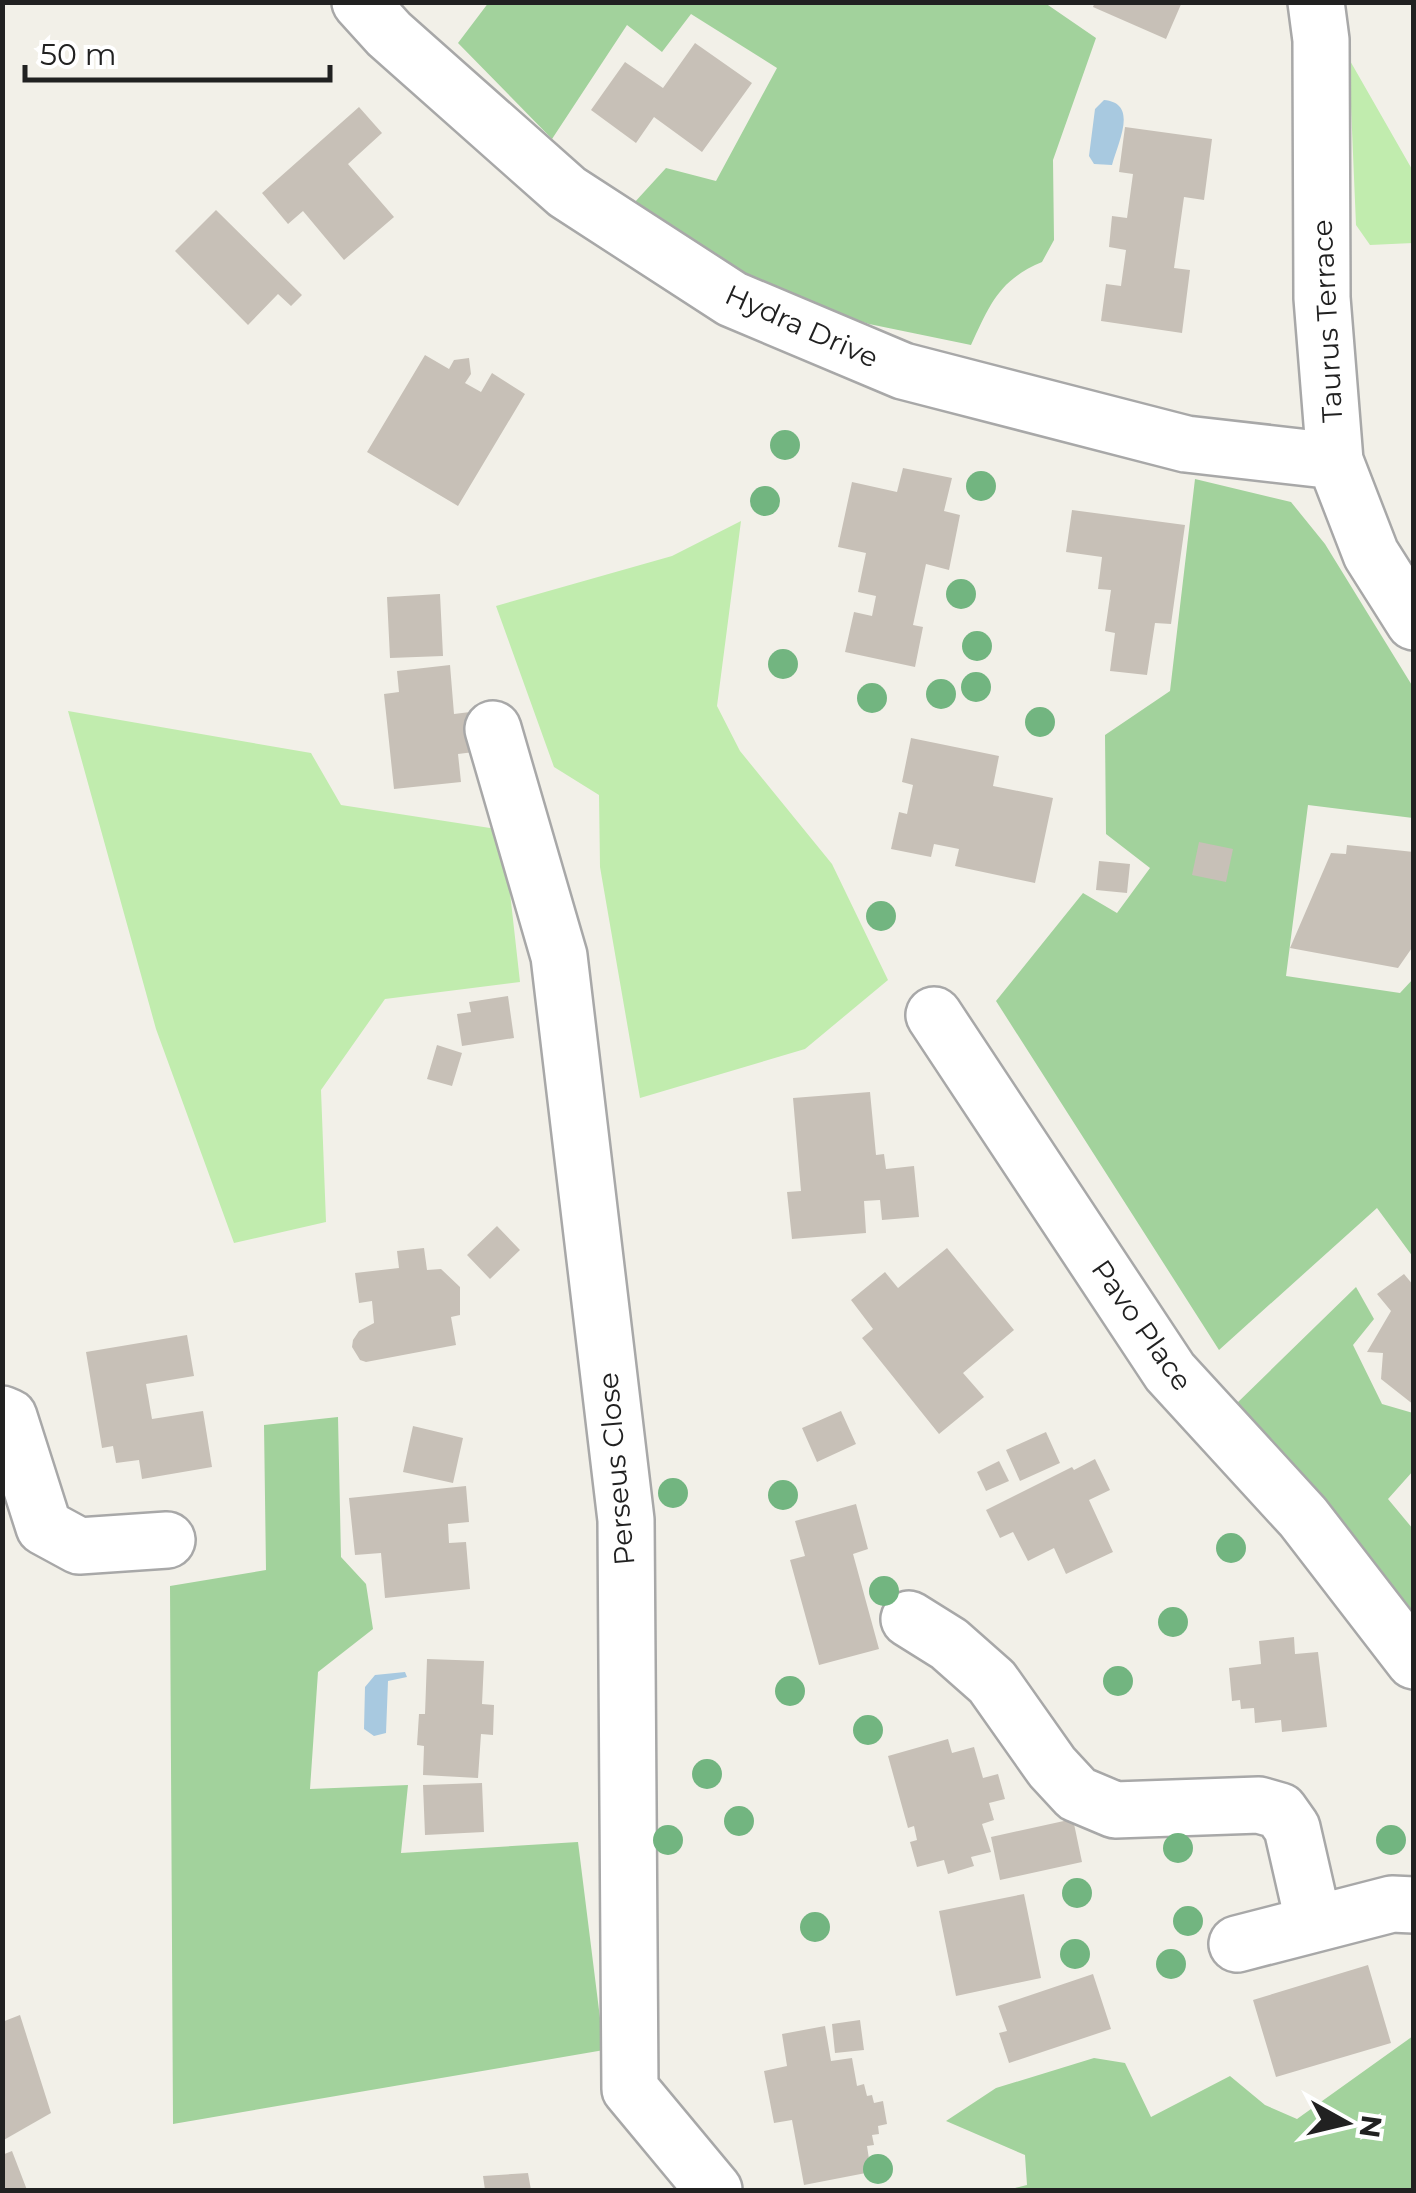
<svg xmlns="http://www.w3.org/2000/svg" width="1416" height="2193" viewBox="0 0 1416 2193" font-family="Montserrat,sans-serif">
	<rect width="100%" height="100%" fill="#f2f0e8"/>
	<path fill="#c1ecae" d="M1349 59 1413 171V243L1370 245 1356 225Z
		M741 521 717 706 740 751 832 864 888 980 805 1049 640 1098 600 867 599 795 554 767 496 606 672 556Z
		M68 711 311 753 341 805 503 830 520 982 385 999 321 1090 326 1222 234 1243 156 1029Z"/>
	<path fill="#a2d29c" d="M489 2 1045 3 1096 38 1053 160 1054 240 1042 262C999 280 990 304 971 345L869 324 766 290 694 247 634 203 666 168 716 181 777 68 691 14 662 52 627 25 552 139 458 43Z
		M1195 479 1291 502 1325 544 1413 687V818L1308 805 1286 976 1400 993 1413 979V1257L1377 1208 1219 1350 996 1001 1083 893 1117 913 1150 868 1106 834 1105 735 1170 691Z
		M1356 1287 1374 1319 1353 1345 1382 1404 1413 1413V1471L1388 1499 1413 1529V1628L1235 1405Z
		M338 1417 341 1557 366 1584 373 1629 318 1672 310 1789 408 1785 401 1853 578 1842 604 2050 173 2124 170 1586 266 1570 264 1425Z
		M1413 2036V2190H1007L1027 2185 1025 2155 946 2121 996 2088 1094 2058 1125 2063 1151 2117 1230 2076 1265 2105 1297 2119Z"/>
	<path fill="#a8c9e0" d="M1104 100C1139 103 1118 142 1112 165L1094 164 1089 156 1095 109Z
		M405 1672 407 1677 388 1681 386 1733 374 1736 364 1729 365 1687 375 1675Z"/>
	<path fill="#c7c0b7" d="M1095 2H1182L1166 39 1093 7Z
		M695 43 752 83 702 152 654 117 636 143 591 110 625 62 663 88Z
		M359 107 382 133 348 164 394 217 344 260 303 211 288 224 262 193Z
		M1125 127 1212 139 1204 200 1184 197 1174 268 1190 270 1182 333 1101 321 1106 284 1121 286 1126 250 1109 247 1112 216 1127 218 1133 174 1119 172Z
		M216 210 302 295 291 306 278 294 248 325 175 251Z
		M425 355 449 369 454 360 469 358 471 374 465 383 481 392 492 373 525 394 458 506 367 452Z
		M903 468 952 478 944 511 960 515 949 570 926 564 913 625 923 627 915 667 845 652 854 612 872 616 876 596 858 592 866 553 838 547 852 482 897 492Z
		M1072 510 1185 525 1171 624 1155 623 1147 675 1110 671 1115 633 1105 631 1111 590 1098 589 1102 557 1066 552Z
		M440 594 443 656 390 658 387 597Z
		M450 665 454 714 470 712 474 752 458 754 461 782 394 789 384 694 399 692 397 671Z
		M911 738 999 756 993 786 1053 798 1035 883 955 866 959 849 934 844 931 857 891 849 899 812 907 814 913 785 902 782Z
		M1199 842 1233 849 1226 882 1192 875Z
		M1347 845 1414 852V945L1398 968 1290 948 1331 853 1346 854Z
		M1099 861 1130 864 1127 893 1096 890Z
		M508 996 514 1038 462 1046 457 1014 471 1012 469 1002Z
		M437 1045 462 1053 452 1086 427 1079Z
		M870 1092 876 1155 884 1154 886 1169 914 1166 919 1217 882 1220 880 1200 864 1201 866 1233 792 1239 787 1192 801 1191 793 1098Z
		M497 1226 520 1250 490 1279 467 1255Z
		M424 1248 427 1270 441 1269 460 1287V1315L451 1317 456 1345 366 1362 360 1360 352 1347 353 1340 359 1331 374 1323 372 1301 359 1303 355 1273 399 1268 397 1251Z
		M947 1248 1014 1330 963 1373 984 1397 939 1434 862 1338 873 1329 851 1300 885 1272 898 1288Z
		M1404 1274 1414 1286V1405L1381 1379 1383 1353 1367 1352 1391 1311 1377 1294Z
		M187 1335 194 1376 146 1384 152 1419 203 1411 212 1467 142 1479 139 1460 116 1463 113 1446 102 1448 86 1352Z
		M841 1411 856 1444 817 1462 802 1428Z
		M413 1426 463 1438 453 1483 403 1472Z
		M1046 1432 1060 1463 1020 1481 1006 1450Z
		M1095 1459 1110 1490 1089 1500 1113 1552 1066 1574 1054 1548 1028 1561 1013 1532 1000 1538 986 1510 1072 1467 1074 1470Z
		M999 1461 1009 1481 986 1491 977 1472Z
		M466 1486 469 1522 448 1524 449 1543 466 1542 470 1589 385 1598 381 1553 355 1555 349 1498Z
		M856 1504 868 1549 853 1554 879 1649 819 1665 790 1560 805 1556 795 1521Z
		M1294 1637 1295 1654 1318 1652 1327 1727 1282 1732 1281 1720 1255 1723 1254 1708 1241 1709 1240 1700 1232 1701 1229 1668 1261 1664 1259 1641Z
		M427 1659 484 1661 482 1704 494 1705 493 1735 481 1734 478 1778 423 1775 424 1746 417 1745 419 1714H425Z
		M948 1739 952 1753 974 1747 983 1778 998 1774 1005 1799 989 1803 994 1820 982 1824 991 1852 971 1857 974 1866 948 1874 944 1860 917 1867 910 1842 917 1840 914 1826 908 1828 888 1756Z
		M482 1783 484 1832 425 1835 423 1785Z
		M1073 1819 1082 1862 1000 1880 991 1837Z
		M1024 1894 1041 1978 956 1996 939 1911Z
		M1368 1965 1391 2043 1276 2077 1253 2000Z
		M1093 1974 1111 2029 1009 2063 999 2033 1007 2031 998 2006Z
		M20 2015 51 2113 2 2141V2022Z
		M860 2020 864 2050 835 2053 832 2024Z
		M825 2026 831 2061 852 2058 857 2086 864 2084 867 2096 872 2095 874 2103 883 2101 887 2124 878 2126 879 2134 872 2135 874 2145 867 2146 871 2172 804 2185 792 2120 774 2123 764 2071 787 2066 782 2034Z
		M12 2151 27 2190H2V2155Z
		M528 2173 531 2190H485L483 2176Z"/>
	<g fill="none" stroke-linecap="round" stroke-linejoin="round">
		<g stroke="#a8a8a8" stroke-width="60">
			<path id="minor" d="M360 2 389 34 567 192 732 299 903 371 1186 444 1335 461
				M1316 2 1321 40 1322 298 1335 461 1371 554 1414 622
				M493 729 559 956 626 1520 630 2089 714 2190
				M934 1015 1170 1372 1303 1517 1414 1661
				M2 1414 9 1417 44 1527 79 1546 167 1540
				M909 1619 949 1644 992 1682 1052 1767 1077 1794 1115 1810 1259 1805 1280 1811 1292 1828 1314 1924
				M1237 1944 1392 1904 1414 1905"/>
		</g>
		<use href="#minor" stroke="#fff" stroke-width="55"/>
	</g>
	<g fill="#72b580">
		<circle cx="785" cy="445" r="15"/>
		<circle cx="981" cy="486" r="15"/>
		<circle cx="765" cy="501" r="15"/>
		<circle cx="961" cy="594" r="15"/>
		<circle cx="977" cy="646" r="15"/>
		<circle cx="783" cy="664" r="15"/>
		<circle cx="976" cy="687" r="15"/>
		<circle cx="941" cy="694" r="15"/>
		<circle cx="872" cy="698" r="15"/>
		<circle cx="1040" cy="722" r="15"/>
		<circle cx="881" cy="916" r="15"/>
		<circle cx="673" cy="1493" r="15"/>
		<circle cx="783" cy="1495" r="15"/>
		<circle cx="1231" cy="1548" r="15"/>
		<circle cx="884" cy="1591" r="15"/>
		<circle cx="1173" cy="1622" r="15"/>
		<circle cx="1118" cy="1681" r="15"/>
		<circle cx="790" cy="1691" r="15"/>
		<circle cx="868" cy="1730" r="15"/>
		<circle cx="707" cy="1774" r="15"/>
		<circle cx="739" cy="1821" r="15"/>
		<circle cx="668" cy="1840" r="15"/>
		<circle cx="1391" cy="1840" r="15"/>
		<circle cx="1178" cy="1848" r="15"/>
		<circle cx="1077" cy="1893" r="15"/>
		<circle cx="1188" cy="1921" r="15"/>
		<circle cx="815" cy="1927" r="15"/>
		<circle cx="1075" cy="1954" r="15"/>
		<circle cx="1171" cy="1964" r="15"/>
		<circle cx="878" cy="2169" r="15"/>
	</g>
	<g text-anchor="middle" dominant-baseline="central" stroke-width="10" stroke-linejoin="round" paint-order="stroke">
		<g font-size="28" fill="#212121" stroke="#fff">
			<text transform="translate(1327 321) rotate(-93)">Taurus Terrace</text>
			<text transform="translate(802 326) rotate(24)">Hydra Drive</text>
			<text transform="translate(1142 1325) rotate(55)">Pavo Place</text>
			<text transform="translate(616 1469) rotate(-95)">Perseus Close</text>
		</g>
	</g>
	<rect width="1416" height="2193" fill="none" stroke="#212121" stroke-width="10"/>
	<g transform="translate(1346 2123) rotate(98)" stroke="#ffffff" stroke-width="8" paint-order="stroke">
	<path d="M0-8L18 38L0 25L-18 38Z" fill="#212121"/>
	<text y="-15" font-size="28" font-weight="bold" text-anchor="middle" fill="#212121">N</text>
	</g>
	<path d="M25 65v15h305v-15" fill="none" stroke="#212121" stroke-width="5"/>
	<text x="40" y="65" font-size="30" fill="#212121" stroke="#ffffff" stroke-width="8" paint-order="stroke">50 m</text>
</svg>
